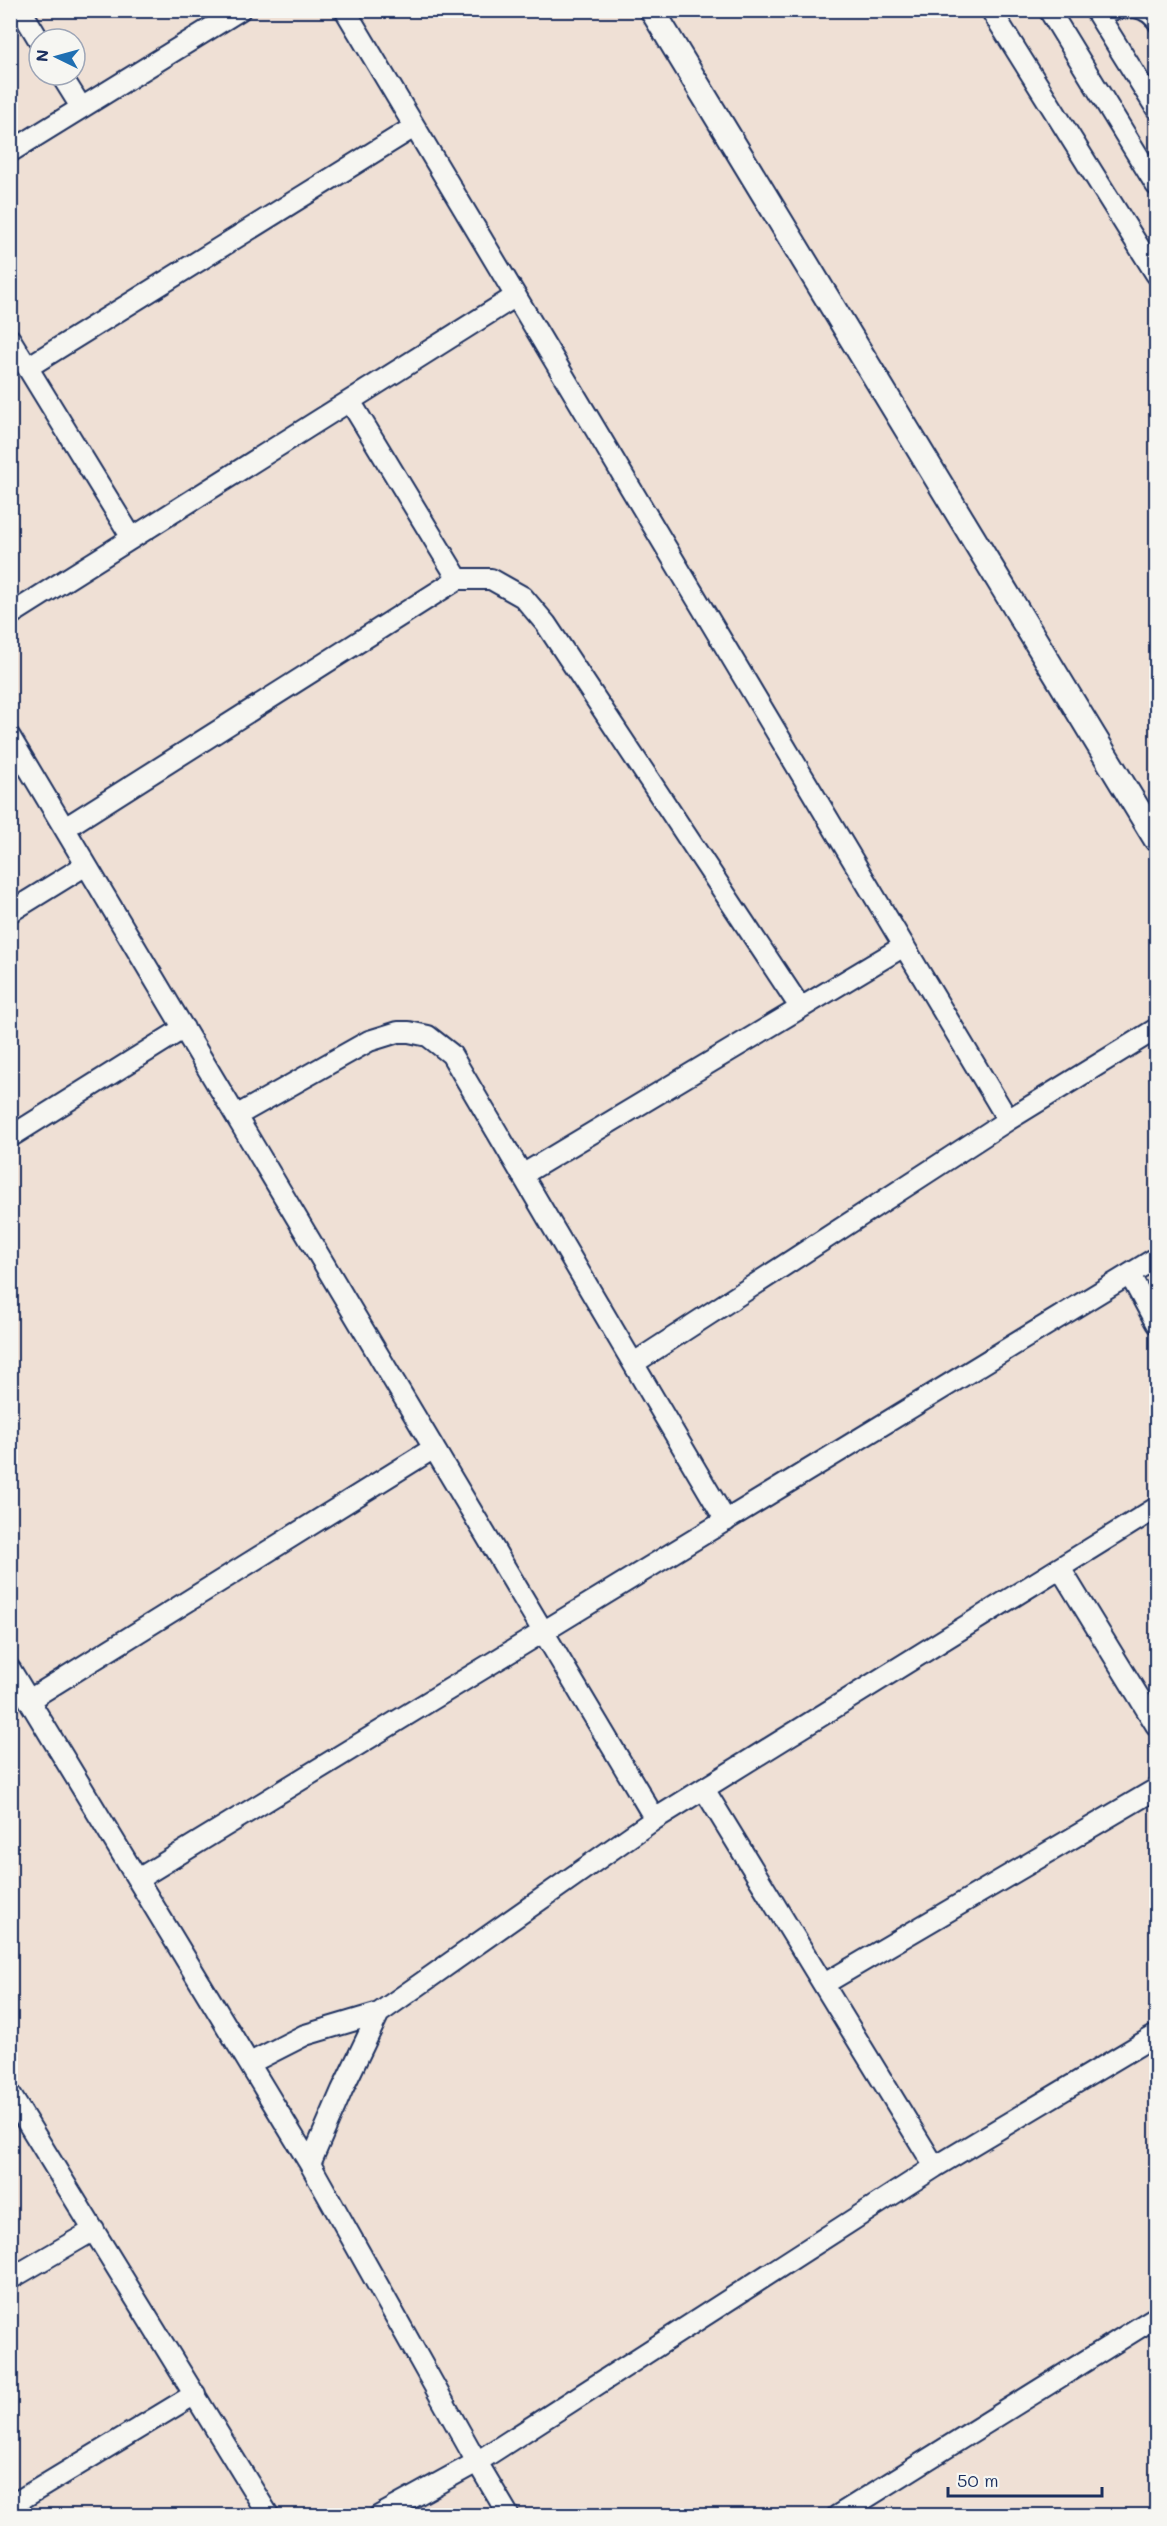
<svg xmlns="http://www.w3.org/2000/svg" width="1167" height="2526" font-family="Mali,sans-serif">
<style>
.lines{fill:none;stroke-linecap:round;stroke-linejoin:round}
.service-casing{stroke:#1b2f5e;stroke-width:14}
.minor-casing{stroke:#1b2f5e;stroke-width:24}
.tertiary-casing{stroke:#1b2f5e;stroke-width:28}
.service{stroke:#f6f6f2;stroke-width:9}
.minor{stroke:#f6f6f2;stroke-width:20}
.tertiary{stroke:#f6f6f2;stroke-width:24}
</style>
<rect width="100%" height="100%" fill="#efe0d5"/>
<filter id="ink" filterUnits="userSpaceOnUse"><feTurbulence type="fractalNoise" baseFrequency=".0167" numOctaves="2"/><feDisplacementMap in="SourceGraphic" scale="12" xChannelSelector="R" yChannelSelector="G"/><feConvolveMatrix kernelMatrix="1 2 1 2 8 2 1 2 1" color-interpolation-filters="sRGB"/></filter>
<g filter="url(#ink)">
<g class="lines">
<g class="service-casing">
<path id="service" d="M1099,18C1123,13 1141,4 1156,28"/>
</g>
<g class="minor-casing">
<path id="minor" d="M21,10L39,40
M345,10L1008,1120
M991,10L1156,274
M1049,10L1156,185
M1095,10L1156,108
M61,75L81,107
M10,152L240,10
M10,339L132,538
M28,367L414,127
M350,401L458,579
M10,615L516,296
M10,737L655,1819
M65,828L458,579H491L523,597L546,624L800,1007
M10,912L86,865
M236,1116L369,1041L398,1032H409L428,1036L451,1054L726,1521
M10,1137L184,1028
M522,1175L904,946
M1130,1275L1156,1323
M634,1363L1008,1120L1156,1029
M1060,1568L1156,1725
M10,1669L310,2164L477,2462L509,2516
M29,1700L434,1448
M704,1789L935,2167
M138,1879L1156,1258
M824,1984L1156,1789
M250,2063L305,2035L379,2013L655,1819L1156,1508
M10,2094L269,2516
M310,2164L342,2090L379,2013
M10,2279L94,2230
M10,2506L195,2394
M379,2516L477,2462L935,2167L1156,2035
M837,2516L1156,2317"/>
</g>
<g class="tertiary-casing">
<path id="tertiary" d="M652,10L1156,839"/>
</g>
<use href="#service" class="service"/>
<use href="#minor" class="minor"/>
<use href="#tertiary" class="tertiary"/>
</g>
</g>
<rect width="1167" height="2526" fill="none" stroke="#f6f6f2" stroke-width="36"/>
<rect x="18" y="18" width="1131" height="2490" fill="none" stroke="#1b2f5e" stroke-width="2" filter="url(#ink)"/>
<g transform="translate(57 57) rotate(275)"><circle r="28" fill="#f6f6f2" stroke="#9ea6b7" stroke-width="1.5"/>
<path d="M0-4.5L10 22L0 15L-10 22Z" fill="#1f6fb2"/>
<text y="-9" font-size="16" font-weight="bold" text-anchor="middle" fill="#1b2f5e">N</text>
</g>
<path d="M948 2487v9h154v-9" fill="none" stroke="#1b2f5e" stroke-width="3"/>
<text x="957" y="2487" font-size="18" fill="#1b2f5e" stroke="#f6f6f2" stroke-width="4.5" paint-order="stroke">50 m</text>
</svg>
